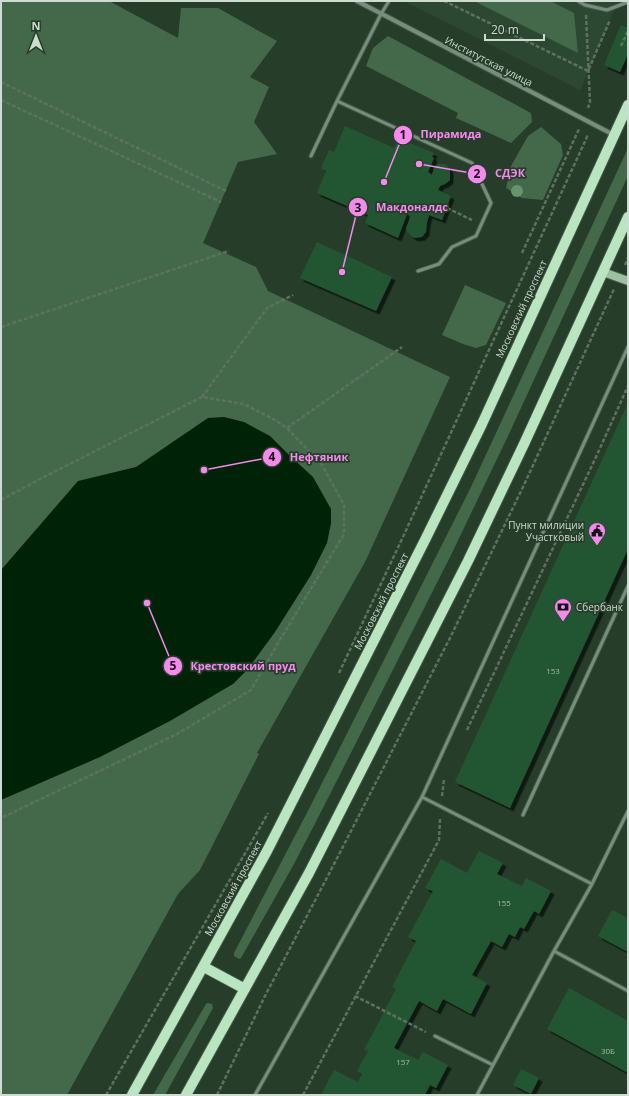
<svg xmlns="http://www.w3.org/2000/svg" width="629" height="1096" font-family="'Open Sans',sans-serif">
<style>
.built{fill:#2c4832}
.green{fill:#43694a}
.water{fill:#002207}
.building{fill:#245631;filter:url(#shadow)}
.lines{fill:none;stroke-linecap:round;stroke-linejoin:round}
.lane-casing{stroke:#445948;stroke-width:5}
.street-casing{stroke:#445948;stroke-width:6}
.secondary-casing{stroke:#445948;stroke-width:10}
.primary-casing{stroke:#445948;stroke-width:12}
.path{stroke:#5d7160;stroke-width:2.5;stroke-dasharray:4 2;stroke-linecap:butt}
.lane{stroke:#788e7c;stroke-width:3}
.street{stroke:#788e7c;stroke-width:4}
.secondary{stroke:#9dc0a3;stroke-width:8}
.primary{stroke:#b9e6c0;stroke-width:10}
.tree{fill:#63966d}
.labels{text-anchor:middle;stroke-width:3.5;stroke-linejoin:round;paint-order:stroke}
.number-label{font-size:8px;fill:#a4baa8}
.street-label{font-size:10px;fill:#cedbd0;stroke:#263d2a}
.poi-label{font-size:10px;fill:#cedbd0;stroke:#263d2a;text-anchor:end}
.leader{fill:none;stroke:#f589ee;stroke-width:1.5}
.callout-dot{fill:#f589ee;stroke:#263d2a;stroke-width:1.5}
.mark-label{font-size:12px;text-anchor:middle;font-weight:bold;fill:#111}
.callout-label{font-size:11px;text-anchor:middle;font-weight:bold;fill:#f589ee;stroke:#263d2a;stroke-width:3.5;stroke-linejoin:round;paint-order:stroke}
</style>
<defs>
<filter id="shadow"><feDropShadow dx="3.5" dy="3.5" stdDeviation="0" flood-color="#0009"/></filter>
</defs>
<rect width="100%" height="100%" fill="#263d2a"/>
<path class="built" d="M404,1H618L580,90Z"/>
<path class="green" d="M1,1H109L178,38L181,8H218L277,41L250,77L269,87L254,122L277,154L238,162L203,243L256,267L268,291L450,377L365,562L257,753L259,754L200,870L178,894L67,1095H1Z
M474,1H550L574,13L578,53Z
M388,36L531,113L532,122L511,143L456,118L458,113L366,66L373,48Z
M541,127L561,144L563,155L543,200L522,198L506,188L511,166L528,136Z
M628,148V176L508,436L452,553L322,810L294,864L241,958L239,959L234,956V953L311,805L471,487Z
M465,285L506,303L486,345L476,348L463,344L442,335Z
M207,1003L212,1004L213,1008L165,1095H153L206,1004Z"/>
<path class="water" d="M224,417L244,422L270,436L289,455L313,477L331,509V523L327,543L311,575L275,632L248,669L233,684L170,721L100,757L1,800V570L78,481L136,467L208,418Z"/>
<path class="building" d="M621,25L628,28V57L627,56L620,72L604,65Z
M345,126L394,148L398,138L434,153L432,157L434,158L428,172L432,175L434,168L438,164H444L448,166L450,170V180L445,184L440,186L438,190L451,196L442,220L429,215L427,222L426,232L422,237L415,238L411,236L407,231L406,228L409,221L410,216L407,214L398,238L365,223L368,215L317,193L326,171L321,168L329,150L334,152Z
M317,242L392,277L376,311L300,278Z
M628,403V549L510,808L455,782Z
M479,851L503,863L497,874L522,886L526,878L551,891L539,914L534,911L524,929L520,927L515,937L509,934L502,947L491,941L472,975L487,983L471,1014L443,999L437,1011L419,1001L394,1048L418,1060L423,1052L448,1065L436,1088L430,1085L425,1095H321L334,1070L358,1082L362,1074L357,1071L368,1051L364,1050L396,989L392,987L416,941L408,937L433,891L425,888L441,859L467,873Z
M612,910L628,918V952L598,936Z
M569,988L628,1021V1073L547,1029Z
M521,1069L539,1078L531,1094L513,1085Z"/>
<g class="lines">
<g class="lane-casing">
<path id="lane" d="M389,1L381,14L337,101L472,163L491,203L476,236L452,247L439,264L418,271
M578,1L585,5L607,10L628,2
M311,156L337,101
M422,797L592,884L554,951L477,1095
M523,815L628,586
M592,884L628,811
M554,951L628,991
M435,1036L493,1065
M255,1095L422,797L628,347"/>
</g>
<g class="street-casing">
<path id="street" d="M357,1L614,135"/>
</g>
<g class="secondary-casing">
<path id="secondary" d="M603,272L628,281"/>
</g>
<g class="primary-casing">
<path id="primary" d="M204,967L245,989
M132,1095L267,851L425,540L482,424L628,105
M186,1095L309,873L468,561L524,444L628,217"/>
</g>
<path class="path" d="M444,1L588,71L610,20
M586,15L590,102L588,108
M621,46L628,31
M1,82L226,191
M1,100L221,202
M447,208L472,220
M522,253L579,129
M625,265L628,258
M1,327L229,251
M202,397L267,308L293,295
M287,428L402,347
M1,500L42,478L202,397L244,404L275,420L287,428L322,465L344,505V534L278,643L251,690L177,734L1,818
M339,673L402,539L587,137V135
M467,730L596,457L628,386
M442,796L444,779
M355,996L426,1032
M106,1095L259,829L268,813
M217,1095L265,996L332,868L451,636L523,487L614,289
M303,1095L439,840L440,819"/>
<use href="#lane" class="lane"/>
<use href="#street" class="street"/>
<use href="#secondary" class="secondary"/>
<use href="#primary" class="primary"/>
</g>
<circle class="tree" cx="517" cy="191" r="6"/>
<defs>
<g id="civic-pin" transform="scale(0.9)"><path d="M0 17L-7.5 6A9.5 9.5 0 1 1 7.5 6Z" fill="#f589ee" stroke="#263d2a"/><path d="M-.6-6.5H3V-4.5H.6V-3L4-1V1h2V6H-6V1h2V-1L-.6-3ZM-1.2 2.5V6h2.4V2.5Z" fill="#111"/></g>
<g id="bank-pin" transform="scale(0.9)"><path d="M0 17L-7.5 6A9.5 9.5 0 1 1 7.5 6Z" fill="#f589ee" stroke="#263d2a"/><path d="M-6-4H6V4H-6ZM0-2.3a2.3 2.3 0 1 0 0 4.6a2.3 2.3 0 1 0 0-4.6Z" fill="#111"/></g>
</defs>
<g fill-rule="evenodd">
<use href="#civic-pin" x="597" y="531"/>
<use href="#bank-pin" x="563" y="607"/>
</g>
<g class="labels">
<g class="number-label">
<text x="553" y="674">153</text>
<text x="504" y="906">155</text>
<text x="608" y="1054">30Б</text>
<text x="403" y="1065">157</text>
</g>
<g class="street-label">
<text transform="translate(489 61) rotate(27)" y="4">Институтская улица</text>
<text transform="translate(521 309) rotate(-65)" y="4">Московский проспект</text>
<text transform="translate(381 601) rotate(-63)" y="4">Московский проспект</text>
<text transform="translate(233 888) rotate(-61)" y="4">Московский проспект</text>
</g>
<g class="poi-label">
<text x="584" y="529">Пункт милиции<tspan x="584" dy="12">Участковый</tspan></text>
<text x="576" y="611" text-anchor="start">Сбербанк</text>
</g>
</g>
<path class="leader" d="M384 182L403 135M419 164L477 174M342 272L358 207M204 470L272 457M147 603L173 666"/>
<g class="callout-dot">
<circle cx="384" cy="182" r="4"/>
<circle cx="419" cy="164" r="4"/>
<circle cx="342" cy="272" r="4"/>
<circle cx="204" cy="470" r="4"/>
<circle cx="147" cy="603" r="4"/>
<circle cx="403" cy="135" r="10"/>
<circle cx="477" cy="174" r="10"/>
<circle cx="358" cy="207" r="10"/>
<circle cx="272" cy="457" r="10"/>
<circle cx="173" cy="666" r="10"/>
</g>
<g class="mark-label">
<text x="403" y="139">1</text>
<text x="477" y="178">2</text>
<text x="358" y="212">3</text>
<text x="272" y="461">4</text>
<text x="173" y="670">5</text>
</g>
<g class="callout-label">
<text x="451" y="138">Пирамида</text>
<text x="510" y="177">СДЭК</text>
<text x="412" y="211">Макдоналдс</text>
<text x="319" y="461">Нефтяник</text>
<text x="243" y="670">Крестовский пруд</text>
</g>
<rect width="629" height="1096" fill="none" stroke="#cedbd0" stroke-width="4"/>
<g transform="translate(36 36)" stroke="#263d2a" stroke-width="3" paint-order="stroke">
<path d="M0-3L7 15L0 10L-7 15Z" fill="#cedbd0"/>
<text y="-6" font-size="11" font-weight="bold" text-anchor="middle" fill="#cedbd0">N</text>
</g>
<path d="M485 34v6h59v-6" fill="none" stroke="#cedbd0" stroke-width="2"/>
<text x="491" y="34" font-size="12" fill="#cedbd0" stroke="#263d2a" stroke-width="3" paint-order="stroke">20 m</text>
</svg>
